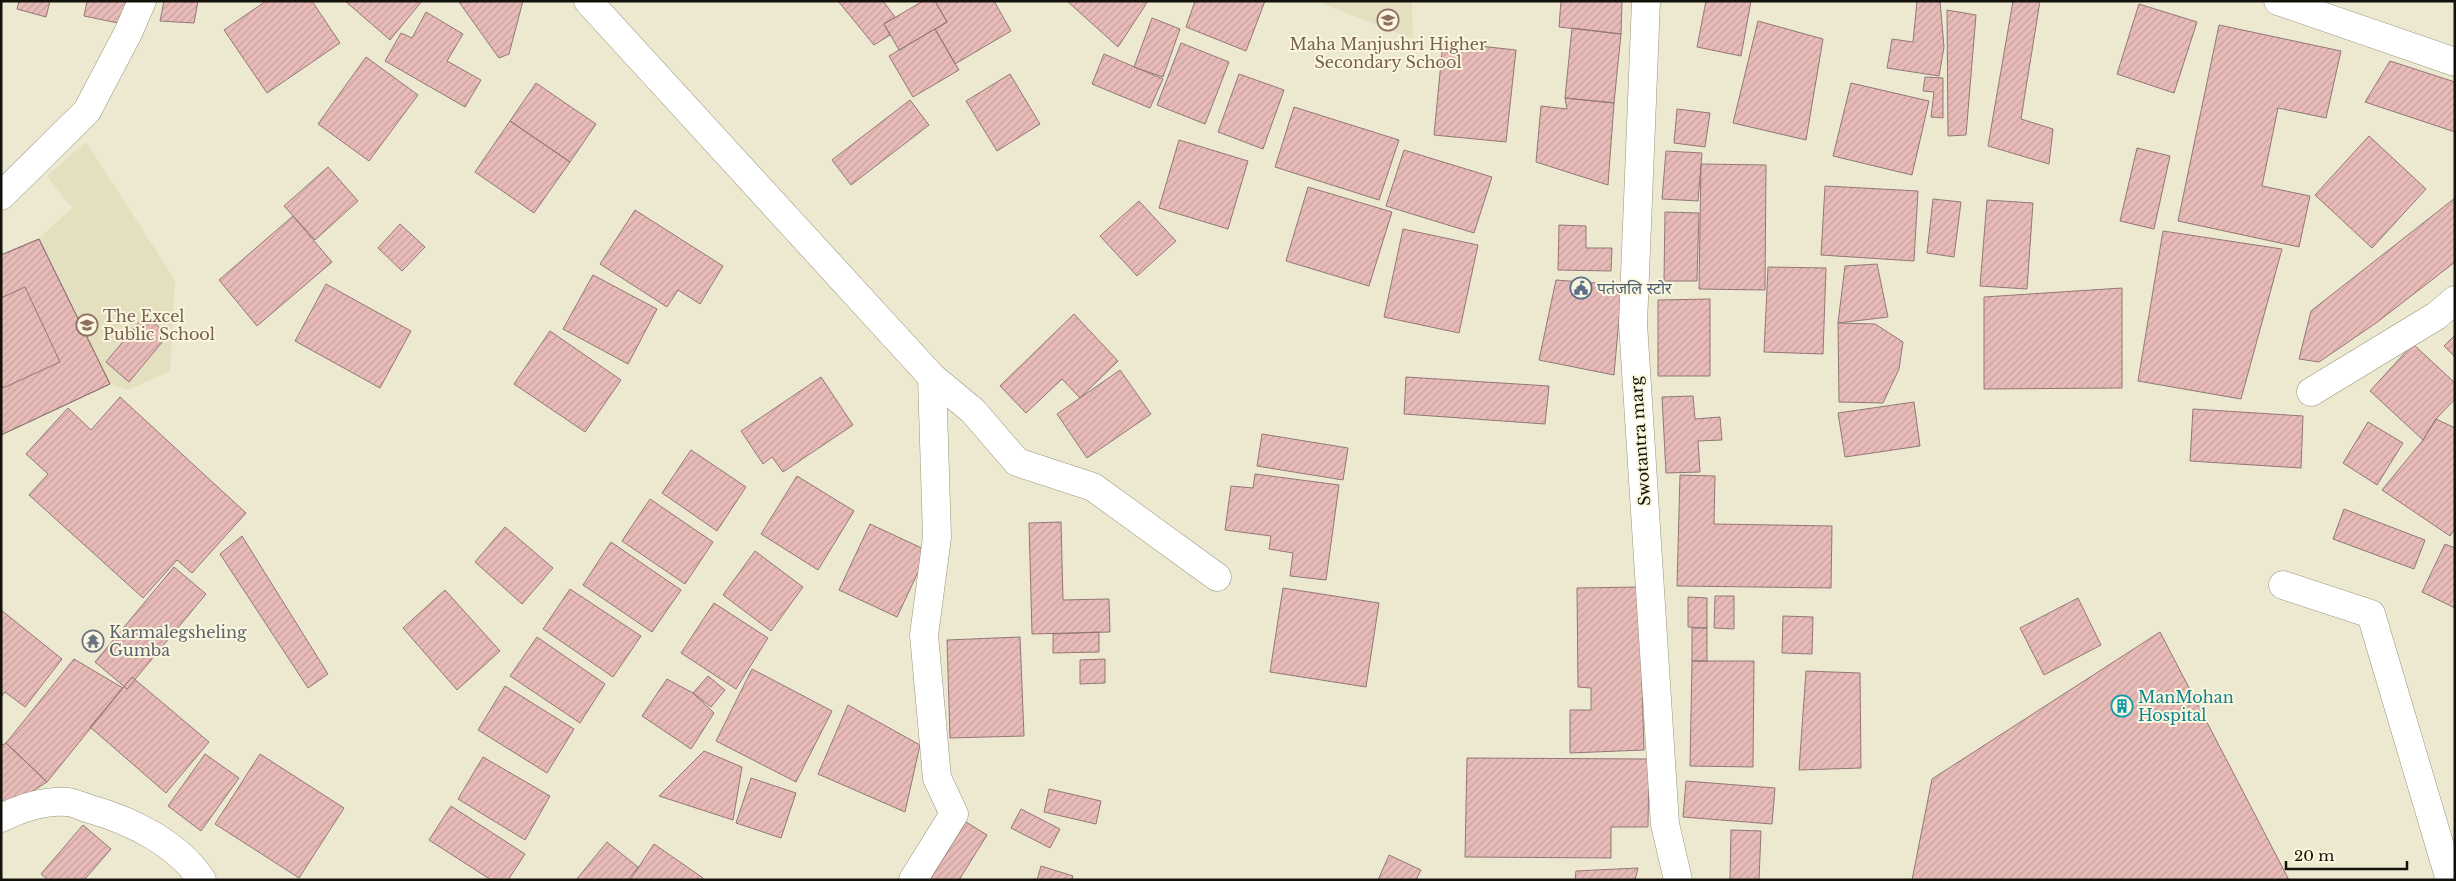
<svg xmlns="http://www.w3.org/2000/svg" width="2456" height="881" font-family="'Libre Baskerville','Noto Sans Devanagari',serif">
<style>
.built{fill:#e4dfbf}
.building{fill:url(#building-hatch);stroke:#927876}
.lines{fill:none;stroke-linecap:round;stroke-linejoin:round}
.minor-casing{stroke:#98947d;stroke-width:29}
.minor{stroke:#fff;stroke-width:28}
.labels{text-anchor:middle;stroke-width:4;stroke-linejoin:round;paint-order:stroke}
.education-label{font-size:16px;fill:#785e54;stroke:#fbf7de}
.service-label{font-size:16px;fill:#4e5e75;stroke:#fbf7de;text-anchor:start}
.street-label{font-size:16px;fill:#13120a;stroke:#fbf7de}
.worship-label{font-size:16px;fill:#5b616d;stroke:#fbf7de;text-anchor:start}
.culture-label{font-size:16px;fill:#0d838f;stroke:#fbf7de;text-anchor:start}
</style>
<defs>
<pattern id="building-hatch" width="6" height="6" patternUnits="userSpaceOnUse" patternTransform="scale(1.25)"><rect width="6" height="6" fill="#e8bbb8"/><path d="M-1 1l2-2M0 6l6-6M5 7l2-2" fill="none" stroke="#c6a09d"/></pattern>
</defs>
<rect width="100%" height="100%" fill="#ede9d1"/>
<path class="built" d="M1316,1H1412L1413,39Z
M86,142L175,280L170,371L128,390L110,384L1,435V255L39,238L72,208L47,176Z"/>
<path class="building" d="M19,1H50L46,17L17,9Z
M87,1H133L128,25L84,16Z
M164,1H198L194,23L160,21Z
M266,1H312L340,43L267,93L224,30Z
M345,1H422L390,40Z
M523,1L509,54L499,58L459,2Z
M838,1H883L895,17L884,24L890,35L874,45Z
M923,1H935L947,22L899,50L884,24Z
M935,1H994L1011,31L955,64L935,29L947,22Z
M1067,1H1148L1118,47Z
M1195,1H1265L1246,51L1186,27Z
M1561,1H1622L1621,34L1559,27Z
M1706,1H1751L1741,56L1697,47Z
M1917,1H1940L1944,47L1939,76L1887,68L1892,39L1913,42Z
M2013,1H2040L2021,119L2053,129L2049,164L1988,146Z
M2139,4L2197,22L2174,93L2117,74Z
M1947,10L1976,15L1966,135L1948,136Z
M426,12L463,34L447,61L481,80L465,107L385,61L401,33L412,38Z
M1152,18L1180,29L1163,77L1134,67Z
M1758,21L1823,39L1806,140L1733,123Z
M2219,25L2341,51L2326,118L2278,108L2262,186L2310,196L2299,247L2178,221Z
M1572,28L1621,34L1614,103L1565,98Z
M935,29L959,70L913,97L889,56Z
M1443,42L1516,50L1506,142L1434,135Z
M1181,43L1229,62L1205,124L1157,105Z
M1104,54L1163,79L1150,108L1092,84Z
M366,57L418,95L369,161L318,124Z
M2390,61L2455,82V132L2365,102Z
M1010,74L1040,124L997,151L966,101Z
M1239,74L1284,90L1263,149L1218,132Z
M1925,77L1943,78V118L1931,117L1934,92L1923,91Z
M536,83L596,124L570,162L510,121Z
M1851,83L1929,101L1912,175L1833,156Z
M1565,98L1614,103L1608,185L1536,162L1541,106L1567,109Z
M910,100L929,125L851,185L832,160Z
M1294,107L1399,140L1379,200L1275,167Z
M1677,109L1710,113L1705,147L1674,143Z
M510,121L570,162L534,213L475,172Z
M2369,136L2426,189L2372,248L2315,195Z
M1179,140L1248,161L1228,229L1159,208Z
M2137,148L2170,156L2154,229L2120,221Z
M1404,150L1492,177L1474,233L1386,206Z
M1666,151L1702,153L1698,201L1662,199Z
M1701,164L1766,165L1765,290L1699,289Z
M328,167L358,201L315,240L284,206Z
M1825,186L1918,191L1914,261L1821,255Z
M1308,187L1392,212L1369,286L1286,261Z
M2455,198V262L2376,323L2319,362L2299,359L2311,311Z
M1933,199L1961,202L1954,257L1927,253Z
M1987,200L2033,203L2027,289L1980,286Z
M1139,201L1176,241L1137,276L1100,236Z
M635,210L723,266L700,304L678,290L667,307L600,264Z
M1665,212L1699,213L1697,281H1664Z
M293,216L332,262L257,326L219,280Z
M400,224L425,247L402,271L378,248Z
M1559,225L1586,226V248H1612L1611,271L1558,270Z
M1403,229L1478,245L1459,333L1384,317Z
M2163,231L2282,249L2241,399L2138,381Z
M39,239L110,384L1,435V384L3,388L60,362L25,287L1,298V255Z
M39,239L110,384L1,435V255Z
M1877,264L1888,317L1838,323L1845,266Z
M1768,267L1826,268L1823,354L1764,352Z
M593,275L657,309L628,364L563,329Z
M1556,280L1622,285L1614,375L1539,360Z
M326,284L411,331L380,388L295,341Z
M2122,288V388L1984,389V297Z
M1710,299V376H1658V300Z
M1074,314L1118,361L1080,398L1062,379L1026,413L1000,386Z
M145,315L168,335L129,382L106,362Z
M1838,323L1875,324L1903,342L1899,369L1883,403L1839,402Z
M550,331L621,380L585,432L514,384Z
M2455,335V357L2444,346Z
M2413,344L2455,383V399L2436,419L2423,440L2370,391Z
M1120,370L1151,414L1087,458L1057,414Z
M821,377L853,425L783,472L772,457L763,464L741,431Z
M1406,377L1549,386L1545,424L1404,414Z
M1693,396L1695,419L1720,417L1722,440L1698,441L1700,472L1666,473L1662,397Z
M120,397L246,513L192,573L177,560L143,598L29,495L48,474L26,454L68,408L91,430Z
M1914,402L1920,446L1845,457L1838,413Z
M2193,409L2303,416L2301,468L2190,461Z
M2436,419L2455,428V528L2450,536L2382,490L2423,440Z
M2368,422L2403,443L2377,485L2343,463Z
M1262,434L1348,448L1343,480L1257,466Z
M691,450L746,487L717,531L662,493Z
M1255,474L1339,485L1326,580L1290,576L1293,553L1269,549L1271,536L1225,530L1231,486L1253,488Z
M1680,475L1715,476L1714,524L1832,526L1831,588L1677,586Z
M797,476L854,511L818,570L761,534Z
M650,499L713,542L685,584L622,541Z
M2344,509L2425,540L2414,569L2333,539Z
M1061,522L1063,600L1109,599L1110,632L1032,634L1029,523Z
M870,524L928,551L897,617L839,590Z
M505,527L553,568L522,604L475,562Z
M242,536L328,674L308,688L220,554Z
M611,542L681,590L652,632L583,585Z
M2445,544L2455,548V608L2422,592Z
M755,551L803,587L771,631L723,595Z
M174,567L206,594L127,689L95,662Z
M1639,587L1644,750L1570,753V710H1591V688L1578,687L1577,588Z
M1283,588L1379,603L1366,687L1270,672Z
M570,589L641,636L613,677L543,629Z
M445,590L500,651L457,690L403,628Z
M1715,596H1734V629L1714,628Z
M1688,597L1707,598V628L1688,627Z
M2078,598L2101,645L2044,675L2020,628Z
M714,603L768,638L736,689L681,653Z
M1,610L62,659L25,707L5,692L1,697Z
M1783,616L1813,617L1812,654L1782,653Z
M1692,628H1707V661H1692Z
M1099,632V652L1053,653V634Z
M2160,632L2289,880H1912L1932,779Z
M537,637L605,684L580,723L510,676Z
M1020,637L1024,736L950,738L947,640Z
M74,659L123,688L47,782L6,743Z
M1105,659V683L1080,684V660Z
M1692,661H1754L1753,767L1690,766Z
M752,669L832,711L796,782L716,741Z
M1806,671L1860,673L1861,768L1799,770Z
M708,676L725,690L711,707L693,693Z
M132,677L209,742L166,793L90,727Z
M667,679L693,693L714,713L691,749L642,716Z
M505,686L574,729L547,773L478,730Z
M848,705L920,745L905,812L818,774Z
M6,743L47,782L1,811V746Z
M704,751L742,767L733,820L659,796Z
M205,754L239,778L201,831L168,806Z
M260,754L344,808L299,878L215,824Z
M483,757L550,796L525,840L458,799Z
M1467,758L1649,759L1648,827H1611V858L1465,857Z
M751,778L796,793L781,838L736,823Z
M1686,781L1775,788L1772,824L1683,817Z
M1049,789L1101,801L1096,824L1044,812Z
M451,806L525,854L508,880H491L429,840Z
M1021,809L1060,829L1050,848L1011,828Z
M966,822L987,835L959,880H930Z
M83,825L111,849L84,880H48L41,874Z
M1731,830L1761,831L1759,880H1730Z
M607,842L638,867L628,880H576Z
M654,844L703,878L702,880H630Z
M1389,855L1421,870L1416,880H1378Z
M1041,866L1073,876L1072,880H1037Z
M1638,868L1635,880H1575L1576,871Z"/>
<g class="lines">
<g class="minor-casing">
<path id="minor" d="M588,1L932,377L973,411L1017,462L1093,487L1217,577
M1646,1L1633,324L1665,824L1678,880
M2278,1L2455,62
M1,196L87,111L128,33L142,1
M2311,392L2436,316L2455,300
M2283,585L2371,614L2450,880
M1,818C21,808 44,800 68,802C75,803 83,807 90,809C132,821 177,843 202,880
M913,880L954,814L937,778L924,635L937,537L932,377"/>
</g>
<use href="#minor" class="minor"/>
</g>
<defs>
<g id="school-ring" transform="scale(1.125)"><circle r="9.5" fill="#fbf7de" stroke="#8d6e63" stroke-width="1.5"/><path d="M0-5L7-2L0 1L-7-2ZM-4 1L0 2.5L4 1V4Q0 6-4 4Z" fill="#8d6e63"/></g>
<g id="civic-ring" transform="scale(1.125)"><circle r="9.5" fill="#fbf7de" stroke="#5c6f8a" stroke-width="1.5"/><path d="M-.6-6.5H3V-4.5H.6V-3L4-1V1h2V6H-6V1h2V-1L-.6-3ZM-1.2 2.5V6h2.4V2.5Z" fill="#5c6f8a"/></g>
<g id="temple-ring" transform="scale(1.125)"><circle r="9.5" fill="#fbf7de" stroke="#6b7280" stroke-width="1.5"/><path d="M0-6L5-2H3V0L6.5 2.5H4V6H1.5V3h-3V6H-4V2.5H-6.5L-3 0V-2H-5Z" fill="#6b7280"/></g>
<g id="building-ring" transform="scale(1.125)"><circle r="9.5" fill="#fbf7de" stroke="#0f9aa8" stroke-width="1.5"/><path d="M-4-6H4V6H1V3H-1V6H-4ZM-2.5-4.3h1.7v1.8h-1.7ZM.8-4.3h1.7v1.8H.8ZM-2.5-1h1.7V.8h-1.7ZM.8-1h1.7V.8H.8Z" fill="#0f9aa8"/></g>
</defs>
<g fill-rule="evenodd">
<use href="#school-ring" x="1388" y="20"/>
<use href="#civic-ring" x="1581" y="288"/>
<use href="#school-ring" x="87" y="325"/>
<use href="#temple-ring" x="93" y="641"/>
<use href="#building-ring" x="2122" y="706"/>
</g>
<g class="labels">
<g class="education-label">
<text x="1388" y="50">Maha Manjushri Higher<tspan x="1388" dy="18">Secondary School</tspan></text>
<text x="103" y="322" text-anchor="start">The Excel<tspan x="103" dy="18">Public School</tspan></text>
</g>
<g class="service-label">
<text x="1597" y="294">पतंजलि स्टोर</text>
</g>
<g class="street-label">
<text transform="translate(1640 441) rotate(-94)" y="6">Swotantra marg</text>
</g>
<g class="worship-label">
<text x="109" y="638">Karmalegsheling<tspan x="109" dy="18">Gumba</tspan></text>
</g>
<g class="culture-label">
<text x="2138" y="703">ManMohan<tspan x="2138" dy="18">Hospital</tspan></text>
</g>
</g>
<rect width="2456" height="881" fill="none" stroke="#13120a" stroke-width="5"/>
<path d="M2286 861v8h121v-8" fill="none" stroke="#13120a" stroke-width="2.5"/>
<text x="2294" y="861" font-size="15" fill="#13120a" stroke="#fbf7de" stroke-width="4" paint-order="stroke">20 m</text>
</svg>
